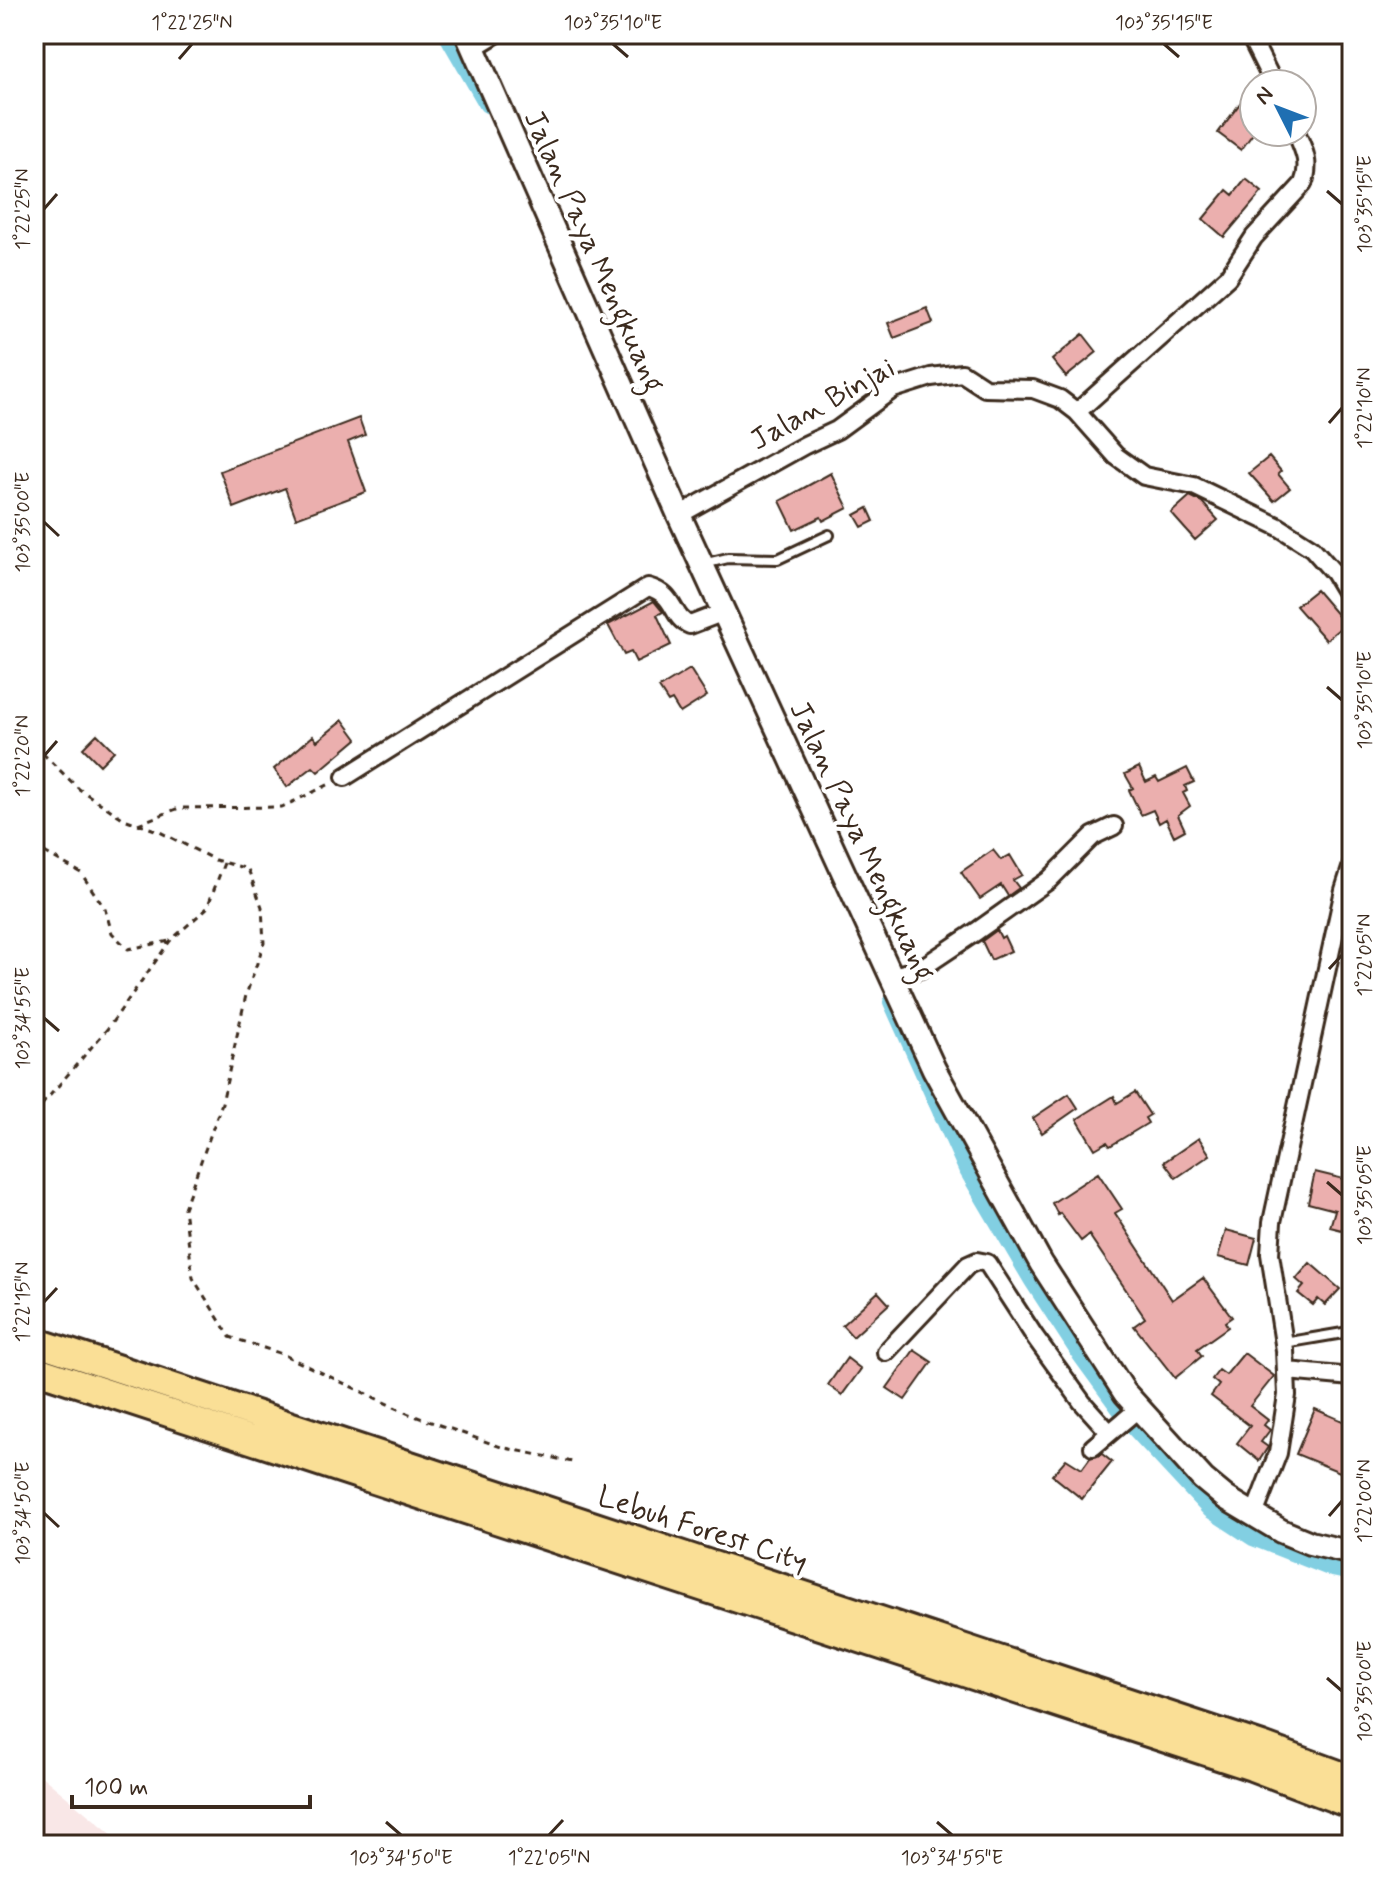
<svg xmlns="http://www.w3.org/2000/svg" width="1386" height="1879" font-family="Mynerve,sans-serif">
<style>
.built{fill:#f9e7e7}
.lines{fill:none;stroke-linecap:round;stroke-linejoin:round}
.canal{stroke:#82cfe2;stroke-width:16}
.building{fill:#ebafae;stroke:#3b2a1e;stroke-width:2}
.lane-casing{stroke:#3b2a1e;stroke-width:14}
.street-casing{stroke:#3b2a1e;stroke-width:22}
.secondary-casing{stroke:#3b2a1e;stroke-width:28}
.primary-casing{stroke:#3b2a1e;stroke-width:32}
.path{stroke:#3b2a1e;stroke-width:3;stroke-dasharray:6 6;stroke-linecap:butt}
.lane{stroke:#fff;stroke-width:8}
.street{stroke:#fff;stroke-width:16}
.secondary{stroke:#fff;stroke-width:22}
.primary{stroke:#fadf96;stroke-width:26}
.ticks{fill:none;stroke:#3b2a1e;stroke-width:3}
.labels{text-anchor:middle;stroke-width:8;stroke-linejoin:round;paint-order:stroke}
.street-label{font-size:30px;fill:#3b2a1e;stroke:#fff}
.neatline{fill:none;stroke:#3b2a1e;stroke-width:3}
.ticks-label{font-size:20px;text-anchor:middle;fill:#3b2a1e}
</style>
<rect width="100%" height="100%" fill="#fff"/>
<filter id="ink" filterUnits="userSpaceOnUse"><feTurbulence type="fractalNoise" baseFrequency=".0125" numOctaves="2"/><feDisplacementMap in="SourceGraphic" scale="16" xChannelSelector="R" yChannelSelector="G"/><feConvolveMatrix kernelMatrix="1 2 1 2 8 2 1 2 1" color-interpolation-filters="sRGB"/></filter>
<g filter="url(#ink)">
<path class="built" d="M34,1770L125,1845H34Z"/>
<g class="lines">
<path class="canal" d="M446,34L487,105
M891,1002L966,1169L1032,1281L1080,1355L1131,1425L1210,1510L1253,1538L1332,1569L1352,1573"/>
</g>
<path class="building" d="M1241,102L1254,112V132L1241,150L1218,133Z
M1246,179L1262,192L1224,237L1203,219L1227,190L1233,195Z
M927,308L933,323L894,338L888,323Z
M1083,334L1097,352L1066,377L1052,360Z
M359,418L365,435L348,442L366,492L296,518L285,488L234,508L220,471Z
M1269,457L1281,471L1278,474L1290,488L1274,501L1249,473Z
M831,473L848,508L823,521L821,517L794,530L780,501Z
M1190,496L1202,502L1218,520L1195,540L1171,513Z
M868,508L874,521L862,527L855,515Z
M1316,590L1345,624L1326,640L1296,606Z
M654,601L663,612L657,615L671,645L636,662L631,652L624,655L608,625Z
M690,669L707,696L680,713L672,700L668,702L659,688Z
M343,720L357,739L318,772L313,767L287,787L274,769L313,736L317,741Z
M97,734L114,751L100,765L83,748Z
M1139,767L1146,782L1156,777L1159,782L1187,768L1194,782L1185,786L1187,791L1183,793L1190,806L1178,815L1185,830L1174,836L1166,819L1159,823L1153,810L1141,815L1129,790L1133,788L1125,774Z
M993,850L1001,860L1010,855L1022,875L1013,880L1019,888L1008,896L1001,885L980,899L961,872Z
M997,930L1001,938L1004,936L1011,951L991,960L982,941Z
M1135,1092L1150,1115L1145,1118L1148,1123L1110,1146L1107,1142L1095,1149L1077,1119L1114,1096L1117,1103Z
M1069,1094L1078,1108L1042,1133L1033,1118Z
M1199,1138L1210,1155L1176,1178L1164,1162Z
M1315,1172L1352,1181V1194L1342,1230L1330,1227L1335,1210L1308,1203Z
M1098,1173L1122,1209L1115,1213L1172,1300L1203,1278L1232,1317L1225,1322L1228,1327L1197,1349L1202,1356L1175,1378L1134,1326L1145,1318L1089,1235L1081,1241L1060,1213L1058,1215L1052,1203Z
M1226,1230L1256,1238L1249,1265L1218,1257Z
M1310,1263L1340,1289L1325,1305L1318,1299L1313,1305L1298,1293L1304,1286L1296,1279Z
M878,1292L889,1304L853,1337L842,1325Z
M914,1350L932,1362L905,1400L887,1388Z
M1244,1353L1274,1376L1250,1406L1268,1420L1264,1425L1270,1430L1261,1442L1268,1447L1259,1461L1237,1443L1250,1426L1211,1396L1219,1385L1212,1379L1219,1370L1226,1375Z
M847,1358L861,1369L842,1395L828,1385Z
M1315,1409L1352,1425V1477L1296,1454Z
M1102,1454L1112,1462L1082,1499L1052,1475L1066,1459L1082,1469L1090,1458Z"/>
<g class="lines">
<g class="lane-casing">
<path id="lane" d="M703,564L728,558L778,559L829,535
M1284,1343L1349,1332"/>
</g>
<g class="street-casing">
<path id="street" d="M1249,34L1274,84
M473,48L496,34
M1077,412L1228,277L1254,237L1303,184C1311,164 1304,150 1296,132
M679,515L805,445L837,430L893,389L931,377L962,373L985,388L1033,389L1060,399L1077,412L1116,456L1144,476L1194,486L1279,527L1312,548L1334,573L1352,603
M345,777L648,587C677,595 670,617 690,625L724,612
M893,976L920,969L977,931L1049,880L1093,836L1114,826
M886,1352L968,1265L977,1261L987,1263L1035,1337L1082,1402L1109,1432
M1287,1371L1352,1377
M1093,1447L1138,1409
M1254,1515L1278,1453L1287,1395L1285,1350L1270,1254L1272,1222L1344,890L1352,865"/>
</g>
<g class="secondary-casing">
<path id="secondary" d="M467,34L679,515L934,1069L1041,1263L1125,1393L1203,1479L1226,1498L1281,1531L1310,1543L1352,1553"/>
</g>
<g class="primary-casing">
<path id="primary" d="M34,1341L1262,1746L1352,1779
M34,1369L1252,1767L1352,1805"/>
</g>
<path class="path" d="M34,745L79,789L124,819L158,831L215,860L248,869L262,907L264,943L246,995L222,1103L184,1208L193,1278L230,1337L282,1354L409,1414L501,1447L577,1463
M138,824L179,808L282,807L330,784
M34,846L81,873L105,909L112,933L128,949L170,941
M34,1114L108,1028L170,941L207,908L224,863"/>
<use href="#lane" class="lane"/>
<use href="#street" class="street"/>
<use href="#secondary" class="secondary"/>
<use href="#primary" class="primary"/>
</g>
</g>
<path class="ticks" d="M613,44L628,57M1164,44L1179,57M179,59L192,44M1327,191L1342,204M44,209L57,194M1329,423L1342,408M44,522L59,536M1327,687L1342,700M44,756L57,741M1329,969L1342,955M44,1018L59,1031M1327,1182L1342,1195M44,1302L57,1288M44,1513L59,1527M1329,1516L1342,1501M1327,1678L1342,1691M386,1822L401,1835M937,1822L952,1835M549,1835L563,1820"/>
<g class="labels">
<g class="street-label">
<text transform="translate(595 251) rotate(66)" y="10">Jalan Paya Mengkuang</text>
<text transform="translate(822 403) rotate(-29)" y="10">Jalan Binjai</text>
<text transform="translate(863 841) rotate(65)" y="10">Jalan Paya Mengkuang</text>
<text transform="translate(703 1528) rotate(18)" y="10">Lebuh Forest City</text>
</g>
</g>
<rect width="1386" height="1879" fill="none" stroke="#fff" stroke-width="88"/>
<g transform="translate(1278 108) rotate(312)"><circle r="38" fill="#ffffff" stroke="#b1aaa5" stroke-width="2"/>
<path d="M0-6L14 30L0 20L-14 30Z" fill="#1f6fb2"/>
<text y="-12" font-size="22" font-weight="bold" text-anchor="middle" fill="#3b2a1e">N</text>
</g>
<path d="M72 1795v12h238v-12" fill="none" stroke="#3b2a1e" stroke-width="4"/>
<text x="84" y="1795" font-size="24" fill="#3b2a1e" stroke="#ffffff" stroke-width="6" paint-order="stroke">100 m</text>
<rect x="44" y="44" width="1298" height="1791" class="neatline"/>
<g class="ticks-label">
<text x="192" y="29">1°22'25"N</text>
<text x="613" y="29">103°35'10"E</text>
<text x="1164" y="29">103°35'15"E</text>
<text transform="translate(1364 204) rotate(-90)" y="7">103°35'15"E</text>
<text transform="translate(22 209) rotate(-90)" y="7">1°22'25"N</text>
<text transform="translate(1364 408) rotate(-90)" y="7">1°22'10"N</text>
<text transform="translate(22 522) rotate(-90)" y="7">103°35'00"E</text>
<text transform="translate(1364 700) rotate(-90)" y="7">103°35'10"E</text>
<text transform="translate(22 756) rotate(-90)" y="7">1°22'20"N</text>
<text transform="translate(1364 955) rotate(-90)" y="7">1°22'05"N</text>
<text transform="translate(22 1018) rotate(-90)" y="7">103°34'55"E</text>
<text transform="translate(1364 1195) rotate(-90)" y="7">103°35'05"E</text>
<text transform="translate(22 1302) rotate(-90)" y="7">1°22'15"N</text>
<text transform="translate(1364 1501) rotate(-90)" y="7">1°22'00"N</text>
<text transform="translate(22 1513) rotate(-90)" y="7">103°34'50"E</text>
<text transform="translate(1364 1691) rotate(-90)" y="7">103°35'00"E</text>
<text x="401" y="1864">103°34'50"E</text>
<text x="549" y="1864">1°22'05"N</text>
<text x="952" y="1864">103°34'55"E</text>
</g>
</svg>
